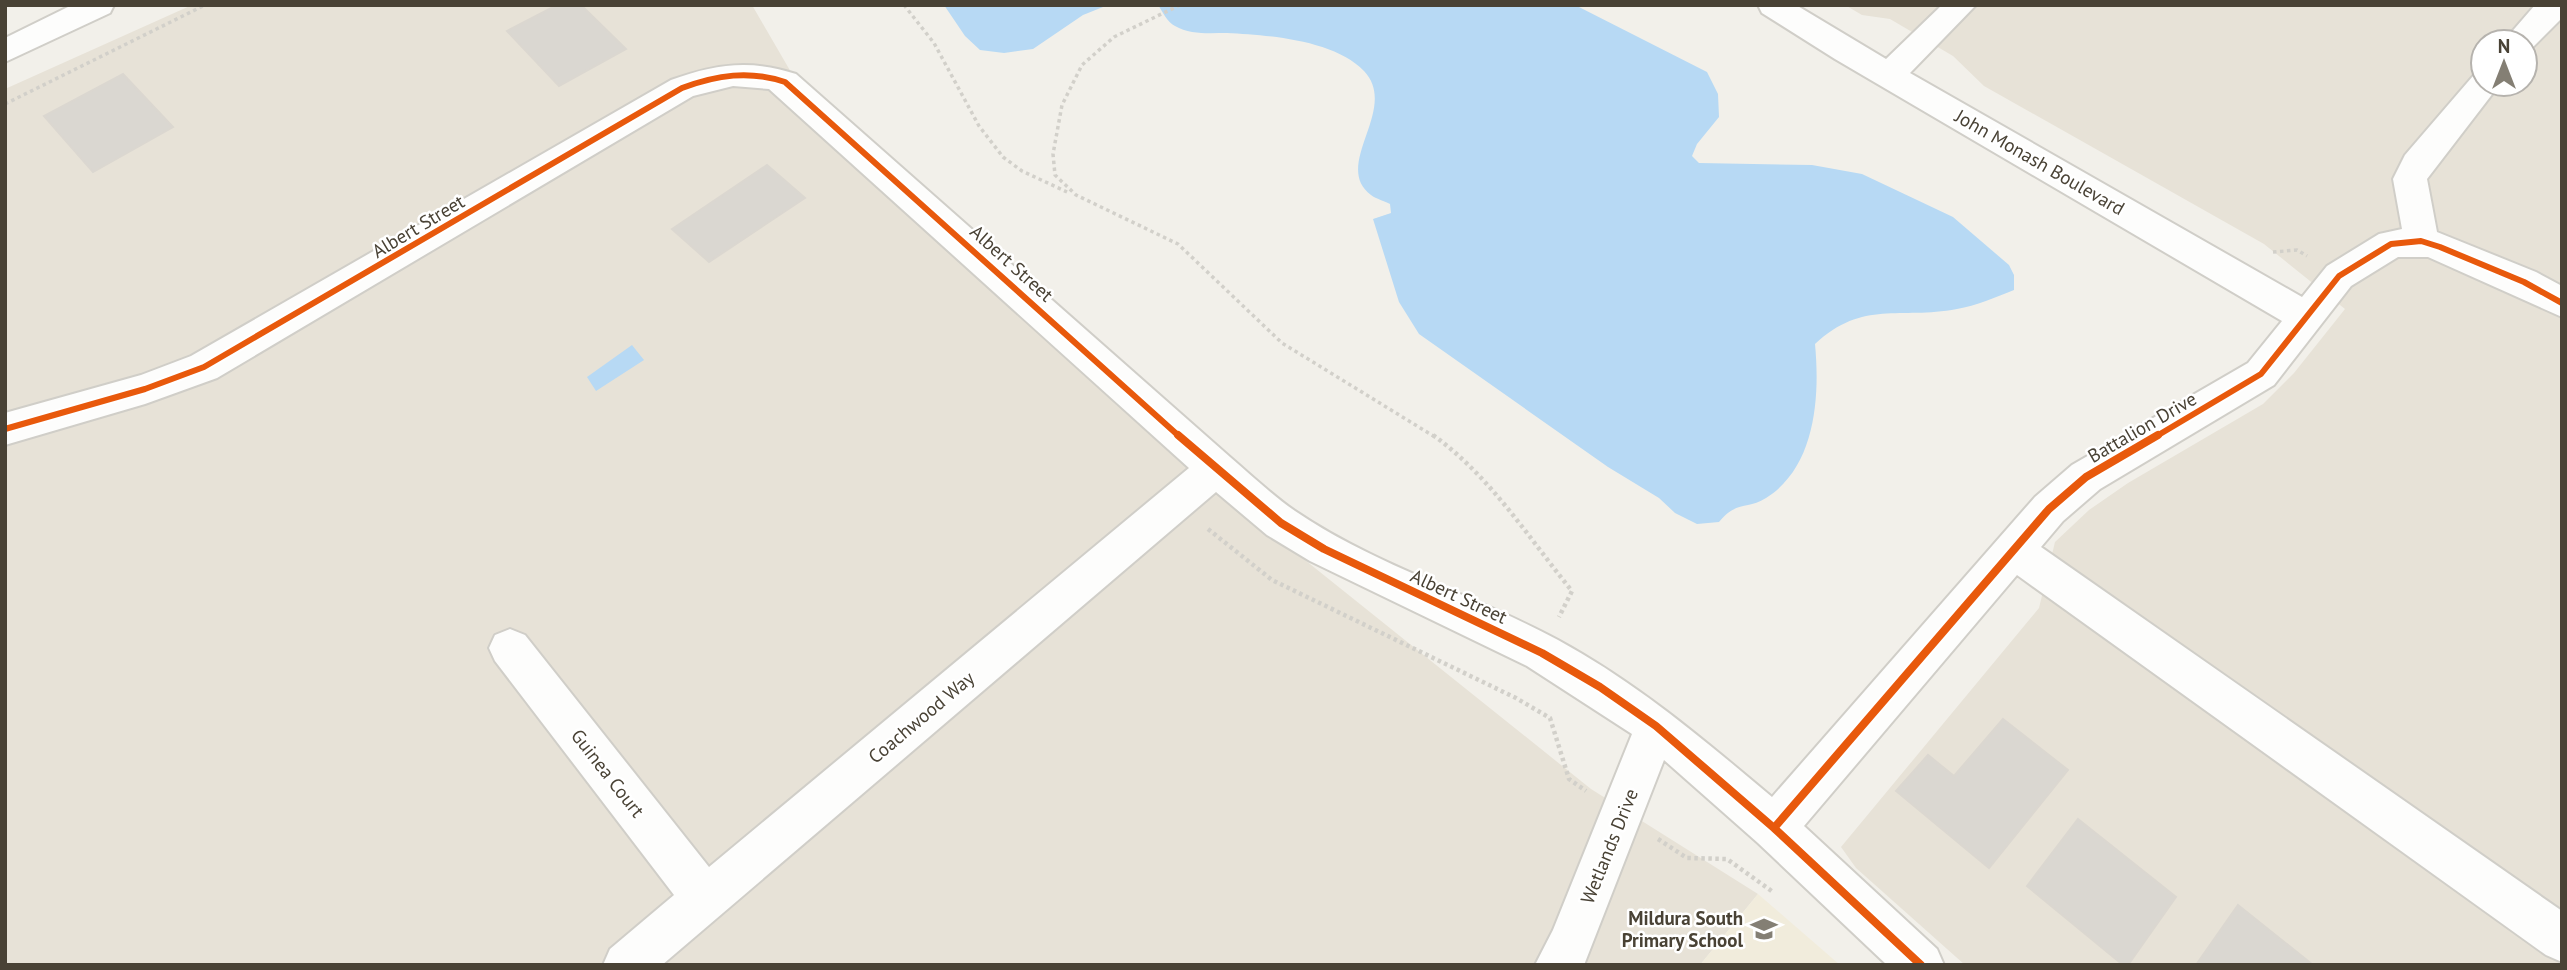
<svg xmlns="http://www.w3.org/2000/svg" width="2567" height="970" font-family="'PT Sans',sans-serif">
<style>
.residential{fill:#e7e2d7;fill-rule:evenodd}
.education{fill:#f1ecdc}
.water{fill:#b7d9f4}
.building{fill:#dad7d1;stroke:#dbd7d0;stroke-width:2}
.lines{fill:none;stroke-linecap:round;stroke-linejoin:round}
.minor-casing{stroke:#d0cec8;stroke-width:4}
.path-far1{stroke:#d2d0ca;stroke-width:3.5;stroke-dasharray:3.5 3.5;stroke-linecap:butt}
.path{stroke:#d2d0ca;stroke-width:4.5;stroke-dasharray:3.5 3.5;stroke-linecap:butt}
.minor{fill:#fdfdfc;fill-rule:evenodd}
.cycleway-far1-casing{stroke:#fff;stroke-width:10}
.cycleway-casing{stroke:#fff;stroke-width:12}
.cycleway-far1{stroke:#e8590c;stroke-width:6}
.cycleway{stroke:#e8590c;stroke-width:8}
.labels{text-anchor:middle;stroke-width:5;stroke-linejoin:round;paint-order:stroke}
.street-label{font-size:19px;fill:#494235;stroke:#fff}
.poi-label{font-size:19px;font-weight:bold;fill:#494235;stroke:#fff;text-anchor:end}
</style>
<rect width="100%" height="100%" fill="#f2f0ea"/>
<path class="residential" d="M192,5H752L824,129L1185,464L1591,789L1758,894L1700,965H5V89Z
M1845,5H2562V965H1965L1856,868L1841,847L2039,608L2055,542L2089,510L2128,483L2263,404L2294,373L2345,309L2264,244L1984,86L1953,56L1890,19L1862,15ZM2483,42H2525V84H2483Z"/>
<path class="education" d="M1758,894L1840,965H1700Z"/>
<path class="water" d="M944,5H1108L1083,15L1033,49L1004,53L980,50L965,36Z
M1158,5H1575L1707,72L1718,94L1719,117L1697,144L1692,156L1699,163L1812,165L1862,174L1953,217L2009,265L2014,275V290C1996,297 1976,306 1957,309C1899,320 1864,299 1815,344C1820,396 1816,467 1766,498C1747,510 1737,500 1719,522L1697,524L1675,513L1659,498L1608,467L1419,334L1399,302L1373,219L1391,213L1390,204C1385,201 1376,199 1371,195C1331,165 1400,109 1364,71C1334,40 1268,35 1227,33C1210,33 1190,35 1175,26C1167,22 1163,12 1158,5Z
M632,345L644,360L596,391L587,377Z"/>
<path class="building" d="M557,5H581L626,49L559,86L507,31Z
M123,74L173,127L93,172L44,116Z
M767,165L805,198L709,262L672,229Z
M2003,719L2068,770L1989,868L1896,791L1928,755L1954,776Z
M2078,819L2176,897L2128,965H2123L2027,886Z
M2238,905L2313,965H2196Z"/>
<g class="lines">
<g class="minor-casing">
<path id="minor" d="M72,5H114L110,13L5,62V38Z
M1758,5H1796L1886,59L1942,5H1976L1910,73L2302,297L2327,266L2379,234L2402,229L2393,179L2405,155L2473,76L2483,73V84H2500L2427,179L2437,232L2536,272L2562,286V317L2428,257H2398L2351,286L2274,385L2100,489L2063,521L2041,547L2562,911V962L2546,955L2017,575L1804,826L1937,949L1944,965H1887L1758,843L1664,760L1584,965H1535L1553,930L1632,734L1527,666L1310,561L1267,535L1216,492L662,965H603L610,949L674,895L495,661L489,648L495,635L510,629L525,635L709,867L1189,468L769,89L733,86L693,96L217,378L145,404L5,445V413L141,375L191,356L671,80C715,64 751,59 796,74L1230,457C1251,475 1272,495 1295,511C1376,566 1473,594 1558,640C1637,683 1703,739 1772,797L2035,497L2072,465L2248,363L2282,321L1835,59L1762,13Z
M2535,5H2562V18L2530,50L2525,51V42H2503Z"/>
</g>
<path class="path-far1" d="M904,5L934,43L979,126L1003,157L1022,171L1067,192
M1180,5L1114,37L1082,65L1062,105L1053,154L1055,175L1076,195L1178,244L1282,343L1435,437
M5,104L205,5
M2273,252L2297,250L2307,256"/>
<path class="path" d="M1433,435C1490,476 1528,537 1572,591L1559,617
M1208,529L1272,580L1516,698L1550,718L1569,779L1586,791
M1658,839L1687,858L1727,859L1773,892"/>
<use href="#minor" class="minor"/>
<g class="cycleway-far1-casing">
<path id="cycleway-far1" d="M5,429L145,389L204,367L682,88C717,75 749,70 785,82L1180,437
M2155,437L2261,374L2339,276L2391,244L2421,241L2440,247L2524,282L2562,303"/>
</g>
<g class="cycleway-casing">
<path id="cycleway" d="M1178,435L1281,523L1324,549L1542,653L1600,687L1656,726L1774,828L1921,965
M1774,828L2049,509L2086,477L2158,435"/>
</g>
<use href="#cycleway-far1" class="cycleway-far1"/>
<use href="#cycleway" class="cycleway"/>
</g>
<defs>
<g id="school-bare" transform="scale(2.1)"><path d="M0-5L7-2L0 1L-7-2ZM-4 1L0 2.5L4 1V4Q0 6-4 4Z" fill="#847f74" stroke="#fff" stroke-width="2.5" paint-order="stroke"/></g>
</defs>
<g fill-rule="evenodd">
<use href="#school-bare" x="1764" y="929"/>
</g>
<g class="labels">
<g class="street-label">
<text transform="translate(2040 162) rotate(30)" y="7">John Monash Boulevard</text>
<text transform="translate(418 226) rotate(-31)" y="7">Albert Street</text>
<text transform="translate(1012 263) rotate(42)" y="7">Albert Street</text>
<text transform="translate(2142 427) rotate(-30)" y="7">Battalion Drive</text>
<text transform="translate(1459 596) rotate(25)" y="7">Albert Street</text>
<text transform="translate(921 717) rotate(-40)" y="7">Coachwood Way</text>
<text transform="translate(608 773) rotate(52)" y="7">Guinea Court</text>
<text transform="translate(1609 846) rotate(-68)" y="7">Wetlands Drive</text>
</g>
<g class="poi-label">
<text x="1743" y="925">Mildura South<tspan x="1743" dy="22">Primary School</tspan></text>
</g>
</g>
<rect width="2567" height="970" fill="none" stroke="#494235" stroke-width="14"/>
<g transform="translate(2504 63)"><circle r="33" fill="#ffffff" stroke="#b6b3ae" stroke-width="2"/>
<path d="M0-5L12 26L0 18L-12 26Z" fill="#847f74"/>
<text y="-10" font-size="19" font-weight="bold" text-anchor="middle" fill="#494235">N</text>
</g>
</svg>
